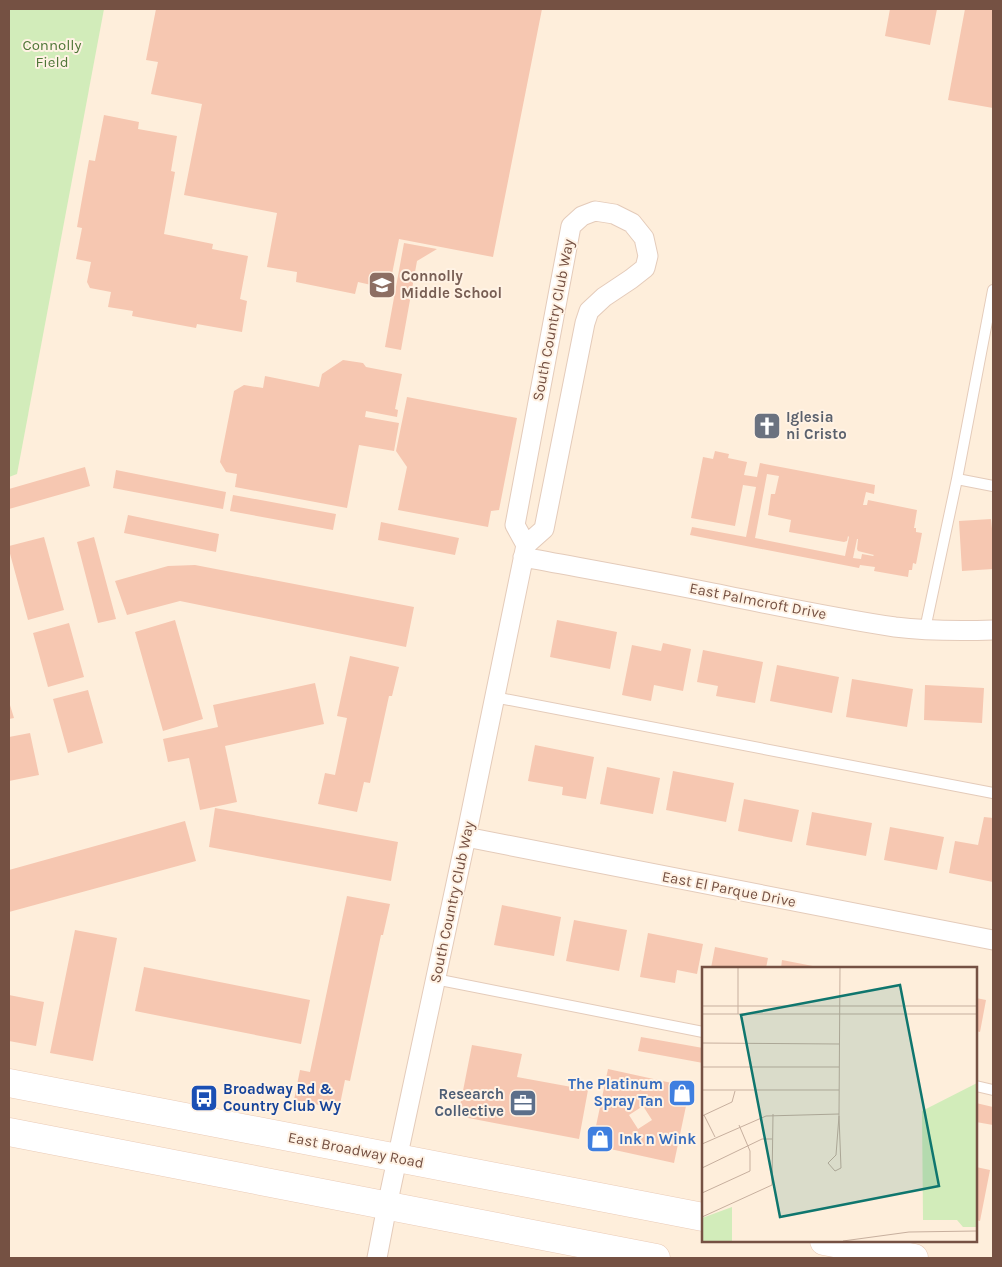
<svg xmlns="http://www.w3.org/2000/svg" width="1002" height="1267" font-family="Karla,sans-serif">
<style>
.green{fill:#d2ecba}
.building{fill:#f6c7b1;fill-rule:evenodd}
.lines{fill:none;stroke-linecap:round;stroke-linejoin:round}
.service-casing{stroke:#e4cbba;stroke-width:12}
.minor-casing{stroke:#e4cbba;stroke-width:21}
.secondary-casing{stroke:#eacbb7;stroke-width:29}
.service{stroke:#fff;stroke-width:10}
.minor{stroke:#fff;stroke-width:19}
.secondary{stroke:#fff;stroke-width:28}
.labels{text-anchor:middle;stroke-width:4;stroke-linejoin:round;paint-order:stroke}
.park-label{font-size:15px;fill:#4f7638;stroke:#fff2e4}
.education-label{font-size:15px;font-weight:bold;fill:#785e54;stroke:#fff2e4;text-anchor:start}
.street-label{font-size:15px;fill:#755143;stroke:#fff2e4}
.worship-label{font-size:15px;font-weight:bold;fill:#5b616d;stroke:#fff2e4;text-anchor:start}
.shop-label{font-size:15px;font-weight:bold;fill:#366cbe;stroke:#fff2e4;text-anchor:end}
.transit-label{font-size:15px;font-weight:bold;fill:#164399;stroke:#fff2e4;text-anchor:start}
.service-label{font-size:15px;font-weight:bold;fill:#4e5e75;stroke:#fff2e4;text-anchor:end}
.inset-road{fill:none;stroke:#c7af9e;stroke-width:1}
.view{fill:#0f766e;fill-opacity:0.15;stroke:#0f766e;stroke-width:2.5}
.inset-edge{fill:none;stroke:#755143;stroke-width:2.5}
</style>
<rect width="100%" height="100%" fill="#feeedb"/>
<path class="green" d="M9,9H104L17,474L9,477Z"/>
<path class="building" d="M156,9H542L493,257L399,239L389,289L358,282L355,294L296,282L297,272L267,267L277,213L184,195L202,104L151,94L158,62L146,60Z
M890,9H937L930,45L885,36Z
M965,9H993V108L948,100Z
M104,115L139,122L138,129L177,136L171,171L175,172L164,234L213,244L212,249L248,256L240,299L247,301L242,332L197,324L196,328L132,316L133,311L108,307L111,292L90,288L87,282L91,262L76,259L82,228L77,227L89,160L95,161Z
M404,243L437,249L417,261L401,350L385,347Z
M343,360L363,363L366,367L402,374L395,409L398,410L397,417L366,411L365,417L399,423L394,451L359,445L347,508L235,487L237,474L226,472L220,462L234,391L244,385L263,388L265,376L319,387L322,374Z
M407,397L517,418L499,510L491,511L488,527L398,510L407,467L396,451Z
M715,451L729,454L728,458L747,462L744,475L757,477L760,463L875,485L874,494L866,492L863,505H867L868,500L917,510L914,528H916V532L922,533L916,564L913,563L912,570H909L908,577L874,571L875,567L860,565L859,568L690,535L692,527L746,537L756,487L743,485L735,526L691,518L703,457L713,459ZM767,474L779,476L775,494H771L768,515L791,520L789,532L844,542L847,541L848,536L849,537L845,556L755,538ZM857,539H858L857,549L858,551L874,555L873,556L862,554L861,559L853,558Z
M85,467L90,486L9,509V489Z
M116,470L226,492L223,509L113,488Z
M233,495L336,514L333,530L230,511Z
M128,515L219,534L216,552L124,533Z
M991,519L993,538V569L962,571L959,521Z
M381,522L459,538L455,555L378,540Z
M44,537L64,610L28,620L9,550V546Z
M94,537L116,619L98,623L77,542Z
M195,565L414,607L406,647L180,601L127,615L115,581L168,566Z
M175,620L203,719L163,731L135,632Z
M557,620L617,632L610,669L550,657Z
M69,623L84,677L48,687L33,633Z
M663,643L691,649L683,691L654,685L651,701L622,695L632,645L661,651Z
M703,650L763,662L755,703L716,696L718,686L697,682Z
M350,656L399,667L392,696H389L370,783L364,782L357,812L318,804L325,773L335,775L347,718L337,716Z
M777,665L839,677L832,713L770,701Z
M852,679L913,689L907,727L846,717Z
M315,683L324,724L225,746L237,802L200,810L189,758L168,762L163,739L218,727L213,705Z
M925,685L984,688L982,723L924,720Z
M88,690L103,743L68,753L53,699Z
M9,702L14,718L9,719Z
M30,733L39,775L9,781V737Z
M535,745L594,757L586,799L562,795L563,787L528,781Z
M607,767L660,778L653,814L600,804Z
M673,771L734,783L726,822L666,810Z
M744,799L799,810L792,842L738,831Z
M215,808L398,842L391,881L209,847Z
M812,812L872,823L866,856L806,845Z
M984,817L993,818V882L949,873L955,841L978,845Z
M185,821L196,861L9,912V870Z
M890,827L944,837L937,870L884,860Z
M347,896L390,904L383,935H381L350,1081L345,1080L339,1109L294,1100L300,1070L310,1072Z
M502,905L561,917L554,956L494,945Z
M574,920L627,930L619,971L566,961Z
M75,930L117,938L93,1061L50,1053Z
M648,933L703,944L697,974L677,970L675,983L640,977Z
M715,947L768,958L766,968H711Z
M782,960L818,967L817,968H781Z
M144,967L310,1000L301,1044L135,1011Z
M9,995L44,1002L36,1046L9,1041Z
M976,998L986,1000L980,1032L976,1031Z
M641,1037L703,1048V1063L638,1051Z
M472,1045L522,1054L517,1077L588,1090L579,1139L458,1116Z
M608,1069L690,1087L674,1163L592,1145ZM643,1106L652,1120L638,1129L629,1115Z
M976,1103L993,1107V1125L976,1122Z
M976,1167L990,1170L980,1221L976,1220Z"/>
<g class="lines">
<g class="service-casing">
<path id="service" d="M957,479L993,486
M925,629L957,479L993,290
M494,697L993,793
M435,979L703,1032
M976,1086L993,1090"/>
</g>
<g class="minor-casing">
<path id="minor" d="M523,557C587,569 650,580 713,593C773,605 834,618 895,627C927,631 961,631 993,630
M466,837L993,940
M377,1258L387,1206L466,837L526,545L544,529L585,323L589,311L604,297L631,279L645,268L648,256L644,238L632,223L614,214L595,211L582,216L571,226L515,525L526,545"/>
</g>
<g class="secondary-casing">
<path id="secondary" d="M9,1083L703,1217
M9,1132L656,1258
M824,1241L914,1258"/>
</g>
<use href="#service" class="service"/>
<use href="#minor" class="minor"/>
<use href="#secondary" class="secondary"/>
</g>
<defs>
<g id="school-square" transform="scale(1.4375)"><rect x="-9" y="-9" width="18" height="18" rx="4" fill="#8d6e63" stroke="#fff2e4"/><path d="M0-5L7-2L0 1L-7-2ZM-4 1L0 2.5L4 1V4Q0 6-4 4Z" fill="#fff"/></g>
<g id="church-square" transform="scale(1.4375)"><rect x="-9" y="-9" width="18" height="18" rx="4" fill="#6b7280" stroke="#fff2e4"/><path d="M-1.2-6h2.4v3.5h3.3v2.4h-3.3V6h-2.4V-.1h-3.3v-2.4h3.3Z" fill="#fff"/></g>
<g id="shop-square" transform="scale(1.4375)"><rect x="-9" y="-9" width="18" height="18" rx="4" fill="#3f7fe0" stroke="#fff2e4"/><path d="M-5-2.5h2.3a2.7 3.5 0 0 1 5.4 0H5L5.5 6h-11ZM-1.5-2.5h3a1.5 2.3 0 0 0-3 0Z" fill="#fff"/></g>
<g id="bus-square" transform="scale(1.4375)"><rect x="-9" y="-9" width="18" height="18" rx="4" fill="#1a4fb4" stroke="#fff2e4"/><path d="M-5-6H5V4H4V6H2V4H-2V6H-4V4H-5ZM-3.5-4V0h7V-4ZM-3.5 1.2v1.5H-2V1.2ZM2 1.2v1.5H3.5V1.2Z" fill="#fff"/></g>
<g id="office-square" transform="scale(1.4375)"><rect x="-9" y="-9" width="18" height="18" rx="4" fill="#5c6f8a" stroke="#fff2e4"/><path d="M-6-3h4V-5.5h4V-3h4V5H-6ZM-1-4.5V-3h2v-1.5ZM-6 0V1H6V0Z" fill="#fff"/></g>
</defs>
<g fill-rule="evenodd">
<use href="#school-square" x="382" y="285"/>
<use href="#church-square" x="767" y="426"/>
<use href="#shop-square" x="682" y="1093"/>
<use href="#bus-square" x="204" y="1098"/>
<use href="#office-square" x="523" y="1103"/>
<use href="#shop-square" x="600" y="1139"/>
</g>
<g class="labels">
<g class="park-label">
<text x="52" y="50">Connolly<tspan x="52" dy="17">Field</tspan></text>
</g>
<g class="education-label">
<text x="401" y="281">Connolly<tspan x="401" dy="17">Middle School</tspan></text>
</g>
<g class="street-label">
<text transform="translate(553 320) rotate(-79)" y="5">South Country Club Way</text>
<text transform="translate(758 601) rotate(11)" y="5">East Palmcroft Drive</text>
<text transform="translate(729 889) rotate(11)" y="5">East El Parque Drive</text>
<text transform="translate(452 902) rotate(-78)" y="5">South Country Club Way</text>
<text transform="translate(356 1150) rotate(11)" y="5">East Broadway Road</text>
</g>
<g class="worship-label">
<text x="786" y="422">Iglesia<tspan x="786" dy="17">ni Cristo</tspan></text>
</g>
<g class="shop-label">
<text x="663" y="1089">The Platinum<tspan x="663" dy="17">Spray Tan</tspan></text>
<text x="619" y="1144" text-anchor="start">Ink n Wink</text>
</g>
<g class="transit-label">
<text x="223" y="1094">Broadway Rd &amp;<tspan x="223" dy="17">Country Club Wy</tspan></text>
</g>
<g class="service-label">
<text x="504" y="1099">Research<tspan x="504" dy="17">Collective</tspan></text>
</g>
</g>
<g transform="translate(702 967)">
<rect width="275" height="275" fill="#feeedb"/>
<path d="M275,116V260H261L255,253H221L220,144ZM30,240V274H0V251Z" fill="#d2ecba"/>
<path class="inset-road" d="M0,39H275M0,47H275M36,47V1M0,76L138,77M0,100H137M0,123H137M2,148L13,170M0,149L30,135L33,124M137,149L139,201L133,204L126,196L134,188L137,149L138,1M0,177L64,149L137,147M0,201L60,172H70M0,226L48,204V184L37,158M0,250L70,218L71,147M141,274L207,265L275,264"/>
<path class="view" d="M198,18L237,219L78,250L39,48Z"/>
<rect width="275" height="275" class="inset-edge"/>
</g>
<rect width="1002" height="1267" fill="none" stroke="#755143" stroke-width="20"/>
</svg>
